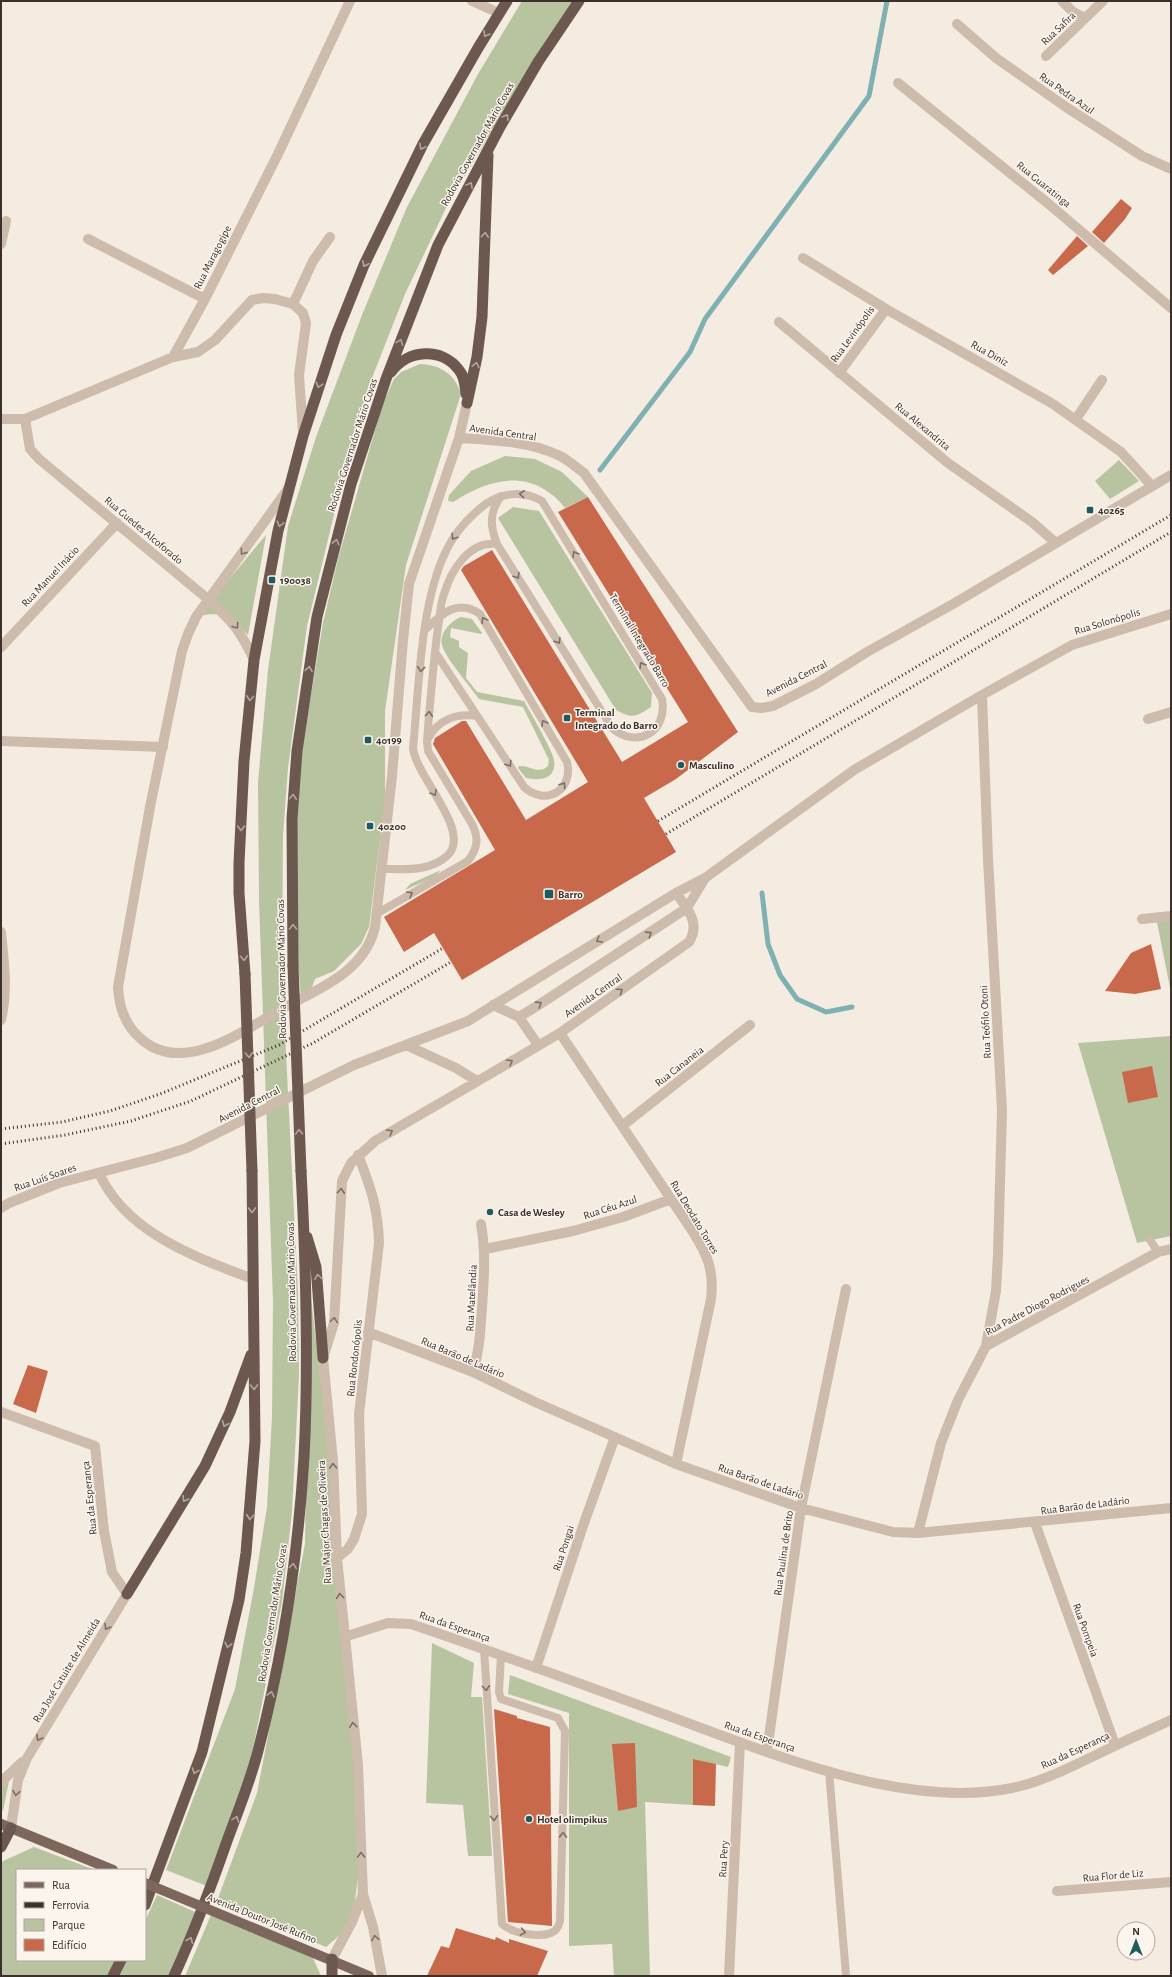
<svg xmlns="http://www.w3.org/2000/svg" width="1172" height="1977" font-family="'Alegreya Sans',sans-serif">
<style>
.green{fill:#b8c4a0}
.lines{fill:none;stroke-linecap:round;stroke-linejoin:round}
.stream{stroke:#7fb0b2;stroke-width:5}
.building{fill:#c8694b}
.service{stroke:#cdbbac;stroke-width:8}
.minor{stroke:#cdbbac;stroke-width:10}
.tertiary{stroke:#cdbbac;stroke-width:10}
.primary{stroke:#7d675c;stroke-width:10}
.trunk{stroke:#6c584f;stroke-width:11}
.rail{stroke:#3b302b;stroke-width:3;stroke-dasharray:1 3;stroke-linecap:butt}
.primary-bridge{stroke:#7d675c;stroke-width:10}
.trunk-bridge{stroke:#6c584f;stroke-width:11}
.oneway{stroke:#b4a69e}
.oneway2{stroke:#7d6f65}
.poi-dot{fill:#1f5a5e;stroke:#fbf5ee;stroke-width:1.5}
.labels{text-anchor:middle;stroke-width:3;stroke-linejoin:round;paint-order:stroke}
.street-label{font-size:11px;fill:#3b302b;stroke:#fbf5ee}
.poi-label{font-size:11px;font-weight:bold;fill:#3b302b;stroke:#fbf5ee;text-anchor:start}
</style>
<rect width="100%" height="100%" fill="#f4ebe1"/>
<path class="green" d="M522,1H576L522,80L446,208L405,294L368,388L342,482L307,626L288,768L283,835L282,974L298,1291L299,1375L292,1512L282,1602L245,1789L212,1888L166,1870L235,1689L254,1588L267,1507L272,1416L273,1302L259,900L258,782L268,670L288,526L316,437L362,315L407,207L478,74Z
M420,364C441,365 455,374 461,394L406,565L385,711V799L369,927L361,944L334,971L315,979L310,993L301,998L293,905L299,740L308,713L323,623L338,559L382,406L394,379L401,372Z
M505,456L535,459L562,472L588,497L565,508C533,468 491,477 453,502L448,501L449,495L471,471Z
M1119,460L1139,481L1110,499L1095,481Z
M513,507L539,511L652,693L651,707C636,717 632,719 616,710L498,518Z
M266,535L248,635C230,617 224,611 198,616Z
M461,617L472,619L482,633L481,634L451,628L450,637L459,641V647L468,653L466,678L477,692L524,701C531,714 552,749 554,760C557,779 540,781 526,778L518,768L519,766C530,765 539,775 548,766L549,760L523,707L479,699C469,685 449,662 443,648C437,636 450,621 461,617Z
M441,870L434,877L405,890L410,884Z
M1171,920V993L1157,922Z
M1171,1036V1236L1137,1243L1078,1043Z
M309,1281L328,1444L362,1846L353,1916L341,1934L326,1947L217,1901L257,1793L305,1544Z
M432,1643L474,1663L471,1697H482L492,1856H468L463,1805L426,1803Z
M510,1675L731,1757L728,1767L693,1759V1805L645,1802L650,1976H614L612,1944L569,1946V1713L508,1694Z
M9,1781L3,1811L1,1810V1787Z
M34,1847L95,1870H17V1960H116L107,1976H1V1862Z
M157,1895L202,1915L177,1976H119L126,1960H145V1921Z
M211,1915L313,1958L321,1976H185Z"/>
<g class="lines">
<path class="stream" d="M600,470L690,352L705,319L869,96L887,1
M762,893L768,944L780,975L797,999L826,1012L852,1007"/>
</g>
<path class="building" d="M1121,199L1132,208L1125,219L1104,243L1092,232Z
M1077,236L1088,246L1053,275L1048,270Z
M588,497L738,732L676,779L644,798L676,852L462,980L434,933L404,952L384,917L495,850L433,744L435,738L462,721H466L526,820L588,782L461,570L464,566L492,550L622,762L688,722L558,512Z
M1151,944L1161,989L1135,994L1105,991L1131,953Z
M1152,1066L1158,1097L1128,1103L1122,1072Z
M28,1365L48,1371L36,1413L13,1404Z
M494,1709L517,1716V1718L550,1727L552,1926L508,1922Z
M635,1743L637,1807L618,1811L612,1744Z
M693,1759L716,1764L715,1806L693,1805Z
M456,1928L495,1940L496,1937L509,1943V1939L548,1951L537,1976H427L441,1946L449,1948Z"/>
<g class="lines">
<path class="service" d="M425,630C441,614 458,598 480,614L567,762C574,790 546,807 524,787L435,652
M428,739C438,719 457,713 477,716
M382,869C406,869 430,872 448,855C472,831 416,777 413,748C419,689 420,604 446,551C455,532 471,515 487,503C504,492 524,491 542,501L662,699C668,733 636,749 612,728L497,544C490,526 489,512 501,496
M376,914L468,861C478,848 479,838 472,824L428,751L427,741C430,703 433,665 438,627C440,617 440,605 444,594C451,571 469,540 497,544
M1150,1240L1158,1252
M484,1649L502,1924C511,1933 539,1938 551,1933C556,1931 559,1926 560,1921L565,1731L558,1718L501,1699L499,1692L501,1655
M829,1771L846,1975"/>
<path class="minor" d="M472,1L499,13
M1062,1L1073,12L1085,18
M957,24L996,58L1066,107L1142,156L1171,169
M1046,56L1103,1
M898,83L1050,205L1171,308
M88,239L205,299
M1,244L6,221
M803,258L886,309L1053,404L1121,452L1152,486
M293,304L313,261L330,237
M779,322L948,463L1032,522L1056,543
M173,357L205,299L278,154L350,1
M839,373L886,309
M1,419H25L173,357L198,352L215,340L252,300L263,298L275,299L293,304L303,313L306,323L299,375L303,433
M25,419L30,449L39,459L209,600
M1076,419L1102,380
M1,647L117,523
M982,695L988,859L1002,1110L998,1255L996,1291L986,1346
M1148,719L1171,712
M1,741L163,747
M1142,919L1171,916
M1,932C4,962 8,990 1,1020
M493,1005L519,1017L537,1006L687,908L705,878
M519,1017L538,1045
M560,1033L693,1232C708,1256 714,1270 711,1299L676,1464
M406,1045L456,1068L477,1081
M622,1126L750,1025
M99,1173C126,1233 195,1257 253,1279
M1,1208L9,1203L59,1183L155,1158L187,1148L354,1065L468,1021L676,893L705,878L854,770L982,695L1072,645L1171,614
M485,1249L573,1231L623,1217L671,1199
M368,1332L473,1372L535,1402L676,1464L801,1508L893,1532L918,1533L1171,1508
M473,1372C480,1348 480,1332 482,1308C484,1279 486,1253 481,1224
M1,1412L95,1446L104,1531L112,1572L127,1594L27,1758L18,1780L11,1828
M1035,1523L1115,1745
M918,1533L941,1443L958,1400L986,1346L1158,1252L1171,1249
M337,1558L348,1549L354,1539L362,1514L359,1414L379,1243C378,1208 371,1188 358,1155
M344,1637L388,1623L411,1624C494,1652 576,1682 658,1712C760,1749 903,1811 1012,1788C1042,1782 1070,1767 1098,1754C1122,1742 1147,1731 1171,1720
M536,1668L584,1523L615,1437
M767,1751L801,1508L846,1289
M1,1782L22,1762
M1057,1891L1171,1882
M332,1959L352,1922L363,1894
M382,1976L373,1927L363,1894L358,1765L337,1558L333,1461L323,1358L334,1323L342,1181L351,1163L375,1141L560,1033L689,942C701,923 687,908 676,893
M729,1976L740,1742"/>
<path class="tertiary" d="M459,438C492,440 528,441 558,455C567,459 576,467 584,473L752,707L761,708L773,706L816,684L867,652L953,604L1171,475
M288,489L196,617L188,634L182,651L150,807L118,987C119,1006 125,1025 140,1038C181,1076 240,1033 278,1011C315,990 364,974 375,927L392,776L403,640L409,584L459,438L467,403
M209,600C231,620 241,631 254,660"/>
<path class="primary" d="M1,1824L113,1870
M251,1927L369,1976"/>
<path class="trunk" d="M391,372C408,349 442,347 459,370C465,377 465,386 466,394
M467,403L477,357L482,317L488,155
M293,966L292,819L297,751L317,617L351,484L386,379L438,245L500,127L538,62L579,1
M245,974L239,893V863L244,761L254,660L278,531L303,436L336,335L364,265L423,144L478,48L507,1
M307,1237L316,1267L323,1358
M127,1594L205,1466L230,1412L251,1355
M1,1847L11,1828
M145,1905L202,1752L239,1600L246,1553L255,1441L252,1171
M332,1959V1976
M113,1976L121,1960
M174,1976C194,1932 211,1887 227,1841C238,1811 250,1782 258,1751C283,1655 298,1556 304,1457C309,1362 306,1266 301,1171"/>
<path class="rail" d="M658,821L1171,515
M666,834L1171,532
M1,1129L62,1122L110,1111L160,1094L279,1045L443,948
M1,1144L65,1135L131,1121L191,1101L313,1043L451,962"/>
<path class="primary-bridge" d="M145,1883L251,1927"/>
<path class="trunk-bridge" d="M293,966L301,1171
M245,974L252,1171"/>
</g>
<defs><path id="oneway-chevron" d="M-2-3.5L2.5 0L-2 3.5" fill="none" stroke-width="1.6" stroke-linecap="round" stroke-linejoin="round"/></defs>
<g class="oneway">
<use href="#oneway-chevron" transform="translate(486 34) rotate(121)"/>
<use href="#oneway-chevron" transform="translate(506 117) rotate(-60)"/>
<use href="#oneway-chevron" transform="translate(422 147) rotate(117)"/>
<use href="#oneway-chevron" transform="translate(470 185) rotate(-62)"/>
<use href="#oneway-chevron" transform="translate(485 235) rotate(-86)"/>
<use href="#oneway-chevron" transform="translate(365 264) rotate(115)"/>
<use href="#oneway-chevron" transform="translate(400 342) rotate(-69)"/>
<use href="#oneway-chevron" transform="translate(476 365) rotate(-77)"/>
<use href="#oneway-chevron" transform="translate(319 385) rotate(108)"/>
<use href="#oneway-chevron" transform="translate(280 524) rotate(105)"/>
<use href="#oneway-chevron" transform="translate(336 542) rotate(-76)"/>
<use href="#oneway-chevron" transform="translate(309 669) rotate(-81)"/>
<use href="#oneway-chevron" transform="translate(250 698) rotate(95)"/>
<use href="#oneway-chevron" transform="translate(293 797) rotate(-86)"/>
<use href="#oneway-chevron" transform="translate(241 828) rotate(92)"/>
<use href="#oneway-chevron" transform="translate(293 927) rotate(-89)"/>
<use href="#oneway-chevron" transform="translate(244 958) rotate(86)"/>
<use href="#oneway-chevron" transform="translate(249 1055) rotate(87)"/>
<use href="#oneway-chevron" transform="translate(299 1132) rotate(-92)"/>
<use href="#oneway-chevron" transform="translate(252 1210) rotate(89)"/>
<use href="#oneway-chevron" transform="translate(318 1277) rotate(-97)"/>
<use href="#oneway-chevron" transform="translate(254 1387) rotate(89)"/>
<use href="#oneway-chevron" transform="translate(225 1424) rotate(113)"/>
<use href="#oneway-chevron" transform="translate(185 1499) rotate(121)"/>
<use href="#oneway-chevron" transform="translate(250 1517) rotate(95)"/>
<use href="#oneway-chevron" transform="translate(293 1566) rotate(-82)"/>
<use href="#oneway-chevron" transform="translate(228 1645) rotate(103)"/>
<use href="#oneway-chevron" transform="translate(271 1694) rotate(-77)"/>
<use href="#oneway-chevron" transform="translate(195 1771) rotate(110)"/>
<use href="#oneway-chevron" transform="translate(236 1819) rotate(-70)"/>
<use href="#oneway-chevron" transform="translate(190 1940) rotate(-67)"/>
</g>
<g class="oneway2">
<use href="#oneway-chevron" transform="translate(522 494) rotate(-174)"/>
<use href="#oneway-chevron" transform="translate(454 537) rotate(124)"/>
<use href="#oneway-chevron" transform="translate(243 552) rotate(126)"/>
<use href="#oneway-chevron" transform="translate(575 554) rotate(-121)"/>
<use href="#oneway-chevron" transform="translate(517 576) rotate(58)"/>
<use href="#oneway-chevron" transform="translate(484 620) rotate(-121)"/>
<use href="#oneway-chevron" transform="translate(236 626) rotate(54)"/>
<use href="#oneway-chevron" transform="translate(558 641) rotate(58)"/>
<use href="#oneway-chevron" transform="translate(642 665) rotate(-121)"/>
<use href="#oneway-chevron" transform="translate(421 669) rotate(96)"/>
<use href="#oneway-chevron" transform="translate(429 714) rotate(-85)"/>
<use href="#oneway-chevron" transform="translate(544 723) rotate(-121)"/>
<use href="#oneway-chevron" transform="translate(509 764) rotate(56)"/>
<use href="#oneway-chevron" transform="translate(563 785) rotate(-56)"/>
<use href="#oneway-chevron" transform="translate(434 793) rotate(59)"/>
<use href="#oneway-chevron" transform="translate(410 894) rotate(-30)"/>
<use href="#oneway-chevron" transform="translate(649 934) rotate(-33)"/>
<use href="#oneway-chevron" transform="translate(599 940) rotate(149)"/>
<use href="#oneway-chevron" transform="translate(620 991) rotate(-35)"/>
<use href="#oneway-chevron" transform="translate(539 1004) rotate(-32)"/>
<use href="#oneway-chevron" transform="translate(510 1062) rotate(-30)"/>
<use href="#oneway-chevron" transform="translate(390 1132) rotate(-30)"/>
<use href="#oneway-chevron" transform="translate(341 1191) rotate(-85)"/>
<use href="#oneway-chevron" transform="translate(334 1320) rotate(-82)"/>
<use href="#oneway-chevron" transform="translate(333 1466) rotate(-93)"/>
<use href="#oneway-chevron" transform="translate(340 1596) rotate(-95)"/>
<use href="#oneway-chevron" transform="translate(107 1627) rotate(121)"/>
<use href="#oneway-chevron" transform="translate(486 1688) rotate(86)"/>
<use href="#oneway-chevron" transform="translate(353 1725) rotate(-96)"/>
<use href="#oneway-chevron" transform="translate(39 1738) rotate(121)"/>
<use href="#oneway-chevron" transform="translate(16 1793) rotate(99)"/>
<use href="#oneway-chevron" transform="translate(494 1818) rotate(86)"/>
<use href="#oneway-chevron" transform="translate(563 1835) rotate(-89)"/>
<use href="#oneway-chevron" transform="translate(361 1855) rotate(-92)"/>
<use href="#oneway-chevron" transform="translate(523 1932) rotate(11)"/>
<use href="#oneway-chevron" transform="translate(375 1938) rotate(-99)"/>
</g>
<g class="poi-dot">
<rect x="1086" y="506" width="8" height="8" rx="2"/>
<rect x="268" y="576" width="8" height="8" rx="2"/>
<rect x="563" y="714" width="8" height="8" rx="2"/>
<rect x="364" y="736" width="8" height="8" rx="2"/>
<circle cx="681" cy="765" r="4"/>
<rect x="366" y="822" width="8" height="8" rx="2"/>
<rect x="544" y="889" width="10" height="10" rx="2"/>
<circle cx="490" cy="1212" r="4"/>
<circle cx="529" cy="1819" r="4"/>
</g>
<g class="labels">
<g class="street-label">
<text transform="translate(1058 28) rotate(-44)" y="4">Rua Safira</text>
<text transform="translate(1067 93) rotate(35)" y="4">Rua Pedra Azul</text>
<text transform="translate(477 144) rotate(-61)" y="4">Rodovia Governador Mário Covas</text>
<text transform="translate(1044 184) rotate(39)" y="4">Rua Guaratinga</text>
<text transform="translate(212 257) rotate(-63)" y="4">Rua Maragogipe</text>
<text transform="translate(852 334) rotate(-54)" y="4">Rua Levinópolis</text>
<text transform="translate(990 353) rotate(29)" y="4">Rua Diniz</text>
<text transform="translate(923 426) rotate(40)" y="4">Rua Alexandrita</text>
<text transform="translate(503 432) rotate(8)" y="4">Avenida Central</text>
<text transform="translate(352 445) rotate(-72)" y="4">Rodovia Governador Mário Covas</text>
<text transform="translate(144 530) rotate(40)" y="4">Rua Guedes Alcoforado</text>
<text transform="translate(50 576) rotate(-47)" y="4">Rua Manuel Inácio</text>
<text transform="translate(1107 621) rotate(-17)" y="4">Rua Solonópolis</text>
<text transform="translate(640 640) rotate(59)" y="4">Terminal Integrado Barro</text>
<text transform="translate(796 678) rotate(-27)" y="4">Avenida Central</text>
<text transform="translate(281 969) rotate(-91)" y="4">Rodovia Governador Mário Covas</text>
<text transform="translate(593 995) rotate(-35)" y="4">Avenida Central</text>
<text transform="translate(985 1022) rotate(-93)" y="4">Rua Teófilo Otoni</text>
<text transform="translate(679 1066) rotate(-38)" y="4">Rua Cananeia</text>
<text transform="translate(249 1104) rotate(-27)" y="4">Avenida Central</text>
<text transform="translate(45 1177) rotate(-19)" y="4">Rua Luís Soares</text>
<text transform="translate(610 1207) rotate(-18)" y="4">Rua Céu Azul</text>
<text transform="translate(695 1217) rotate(59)" y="4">Rua Deodato Torres</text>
<text transform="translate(291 1292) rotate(-91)" y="4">Rodovia Governador Mário Covas</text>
<text transform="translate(471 1298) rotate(-87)" y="4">Rua Matelândia</text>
<text transform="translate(1037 1305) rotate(-28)" y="4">Rua Padre Diogo Rodrigues</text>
<text transform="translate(463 1357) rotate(23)" y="4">Rua Barão de Ladário</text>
<text transform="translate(354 1358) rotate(-84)" y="4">Rua Rondonópolis</text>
<text transform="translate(761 1481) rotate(19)" y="4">Rua Barão de Ladário</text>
<text transform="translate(89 1498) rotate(-96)" y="4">Rua da Esperança</text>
<text transform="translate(1085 1505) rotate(-7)" y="4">Rua Barão de Ladário</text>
<text transform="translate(324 1522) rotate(-93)" y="4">Rua Major Chagas de Oliveira</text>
<text transform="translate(563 1548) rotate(-72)" y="4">Rua Pongai</text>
<text transform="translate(783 1553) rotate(-82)" y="4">Rua Paulina de Brito</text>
<text transform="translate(272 1613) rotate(-81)" y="4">Rodovia Governador Mário Covas</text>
<text transform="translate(455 1626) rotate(19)" y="4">Rua da Esperança</text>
<text transform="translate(1086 1630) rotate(70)" y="4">Rua Pompeia</text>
<text transform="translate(66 1670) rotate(-59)" y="4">Rua José Catuite de Almeida</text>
<text transform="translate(760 1736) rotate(19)" y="4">Rua da Esperança</text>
<text transform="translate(1075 1750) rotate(-25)" y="4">Rua da Esperança</text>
<text transform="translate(723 1859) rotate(-87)" y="4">Rua Pery</text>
<text transform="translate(1113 1875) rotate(-5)" y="4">Rua Flor de Liz</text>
<text transform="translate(262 1918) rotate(22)" y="4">Avenida Doutor José Rufino</text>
</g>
<g class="poi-label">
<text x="1098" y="514">40265</text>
<text x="280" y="584">190038</text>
<text x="575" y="716">Terminal<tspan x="575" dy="13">Integrado do Barro</tspan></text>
<text x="376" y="744">40199</text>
<text x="689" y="769">Masculino</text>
<text x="378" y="830">40200</text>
<text x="558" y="898">Barro</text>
<text x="498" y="1216">Casa de Wesley</text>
<text x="537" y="1823">Hotel olimpikus</text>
</g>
</g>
<rect width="1172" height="1977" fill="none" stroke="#3b302b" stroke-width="4"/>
<rect x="16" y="1869" width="130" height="92" fill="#fbf5ee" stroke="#aea6a0"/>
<rect x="24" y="1882" width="20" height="6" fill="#7d675c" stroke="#aea6a0"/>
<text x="52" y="1889" font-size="12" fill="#3b302b">Rua</text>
<rect x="24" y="1902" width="20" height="6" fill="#3b302b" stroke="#aea6a0"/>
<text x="52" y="1909" font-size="12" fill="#3b302b">Ferrovia</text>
<rect x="24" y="1919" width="20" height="12" fill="#b8c4a0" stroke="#aea6a0"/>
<text x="52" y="1929" font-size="12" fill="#3b302b">Parque</text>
<rect x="24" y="1939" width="20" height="12" fill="#c8694b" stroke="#aea6a0"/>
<text x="52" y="1949" font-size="12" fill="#3b302b">Edifício</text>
<g transform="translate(1136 1941)"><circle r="19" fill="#fbf5ee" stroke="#aea6a0"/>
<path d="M0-3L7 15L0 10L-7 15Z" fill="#1f5a5e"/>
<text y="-6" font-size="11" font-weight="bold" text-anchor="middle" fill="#3b302b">N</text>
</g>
</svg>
